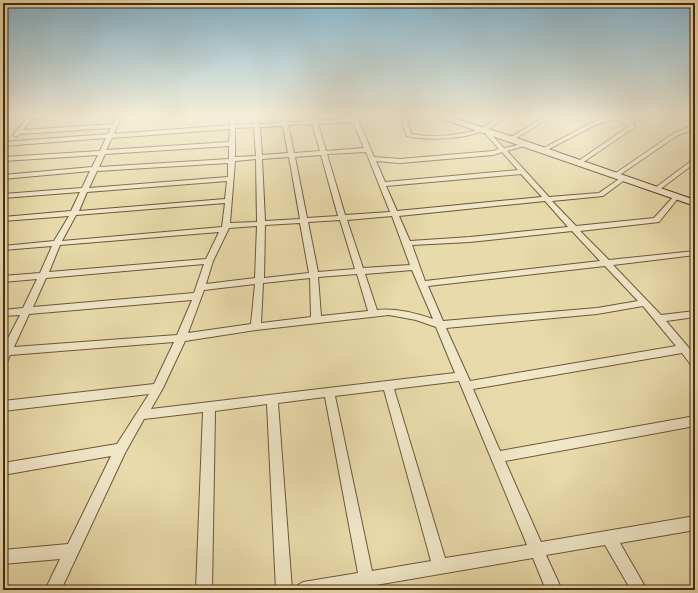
<svg xmlns="http://www.w3.org/2000/svg" width="698" height="593" font-family="'Old Standard TT',serif">
<style>
.lines{fill:none;stroke-linecap:round;stroke-linejoin:round}
.street-casing{stroke:#6e573a;stroke-width:2}
.secondary-casing{stroke:#462b15;stroke-width:2}
.street{fill:#f0e7c8;fill-rule:evenodd}
.secondary{fill:#f0e7c8;fill-rule:evenodd}
</style>
<rect width="100%" height="100%" fill="#e8daaa"/>
<filter id="stains"><feTurbulence type="fractalNoise" baseFrequency=".005" numOctaves="4"/><feColorMatrix values="0 0 0 0 .2 0 0 0 0 .09 0 0 0 0 .02 0 0 0 .5 -.17"/></filter>
<radialGradient id="worn" r=".72"><stop offset=".6" stop-color="#630" stop-opacity="0"/><stop offset="1" stop-color="#630" stop-opacity=".3"/></radialGradient>
<g class="lines">
<g class="street-casing">
<path id="street" d="M46,117L32,119L23,130L113,124L116,117H121L114,134L230,125V117H236L235,125L254,124L253,117H259V124L282,123L281,117H287L288,122L311,121L310,117H316L317,121L357,117L374,157L400,159L493,151L499,149L483,131C463,139 428,141 407,136L402,123L406,117H411L408,123L411,134C429,138 461,135 478,130C488,126 495,117 506,117L487,130L504,148L527,143V145L507,151L549,197L599,193L622,177L627,178L603,196L552,201L576,226L654,218L675,195H679V197L659,222L580,231L609,260L695,251V255L613,265L661,315L695,311V317L666,321L695,355V366L691,365L682,353L473,389L500,451L695,416V426L505,461L541,542L695,516V530L620,543L647,590H631L605,545L546,555L562,590H546L533,558L347,590H295L298,585L303,582L358,573L325,397L278,403L292,590H276L267,404L215,411L212,590H196L203,412L144,419L125,453L61,590H45L60,559L3,564V550L68,544L111,456L3,475V463L117,444L149,394L3,411V401L154,384L174,342L10,355L7,362L3,363V348L20,315L3,316V310L23,308L37,279L3,282V276L40,273L52,246L3,250V246L54,241L69,216L3,221V217L71,211L80,192L3,198V194L82,188L90,171L3,179V175L92,167L98,155L3,161V157L100,151L106,138L3,146V142L108,134L111,128L20,134L16,137L13,135L28,117ZM353,122L364,148L326,151L318,124ZM312,124L320,151L294,153L288,125ZM283,126L288,153L262,155L260,127ZM254,127L256,156L235,157V128ZM230,129L229,142L106,150L112,138ZM229,146V159L99,167L105,154ZM366,152L390,212L345,215L327,154ZM502,152L518,170L385,182L376,161L400,163L493,155ZM321,155L338,216L307,218L295,157ZM289,157L300,219L265,221L262,159ZM256,159L257,222L230,223L235,161ZM228,163V177L89,188L97,171ZM521,174L542,197L397,211L386,186ZM227,181L225,199L79,211L87,192ZM545,201L568,227L470,237L410,241L399,216ZM225,203L222,227L62,241L76,215ZM392,216L410,265L363,268L347,220ZM340,220L355,269L318,272L308,222ZM300,223L309,273L264,278L265,225ZM257,226L255,278L206,284L213,261L229,228ZM572,231L600,261L425,281L412,245L470,242ZM219,232L206,259L49,272L60,245ZM204,264L194,293L33,307L46,278ZM605,266L638,301L597,308L443,321L428,286ZM412,270L433,319C415,313 396,308 377,310L365,274ZM357,274L368,311L321,316L318,277ZM310,278L311,317L261,323L263,283ZM255,284L251,324L188,333L204,290ZM192,300L177,335L14,347L29,314ZM643,306L676,346L470,381L446,328L597,314ZM389,315L416,320L436,327L455,373L151,409L163,388L185,341L256,330ZM459,381L527,545L445,558L394,389ZM384,390L431,561L372,571L335,396Z
M544,117H551L513,140L508,139Z
M608,117H620L624,119L661,117L629,122L635,125V127L582,163L577,162L629,126L614,119L593,126L545,151L540,150L589,124Z
M690,117H695V120Z
M695,125V129L678,135L618,176L613,175L674,133Z
M695,158V163L659,190H655V188Z"/>
</g>
<g class="secondary-casing">
<path id="secondary" d="M437,117H450L514,137L695,200V206Z"/>
</g>
<use href="#street" class="street"/>
<use href="#secondary" class="secondary"/>
</g>
<linearGradient id="sky" x2="0" y2="1"><stop stop-color="#87b7cf"/><stop offset="0.58" stop-color="#f5eed9"/><stop offset="1" stop-color="#f5eed9" stop-opacity="0"/></linearGradient>
<rect width="698" height="200" fill="url(#sky)"/>
<rect width="698" height="593" fill="none" stroke="#e8daaa" stroke-width="16"/>
<rect x="4" y="4" width="690" height="585" fill="none" stroke="#462b15" stroke-width="2"/>
<rect x="8" y="8" width="682" height="577" fill="none" stroke="#462b15"/>
<rect width="100%" height="100%" filter="url(#stains)"/>
<rect width="100%" height="100%" fill="url(#worn)"/>
</svg>
